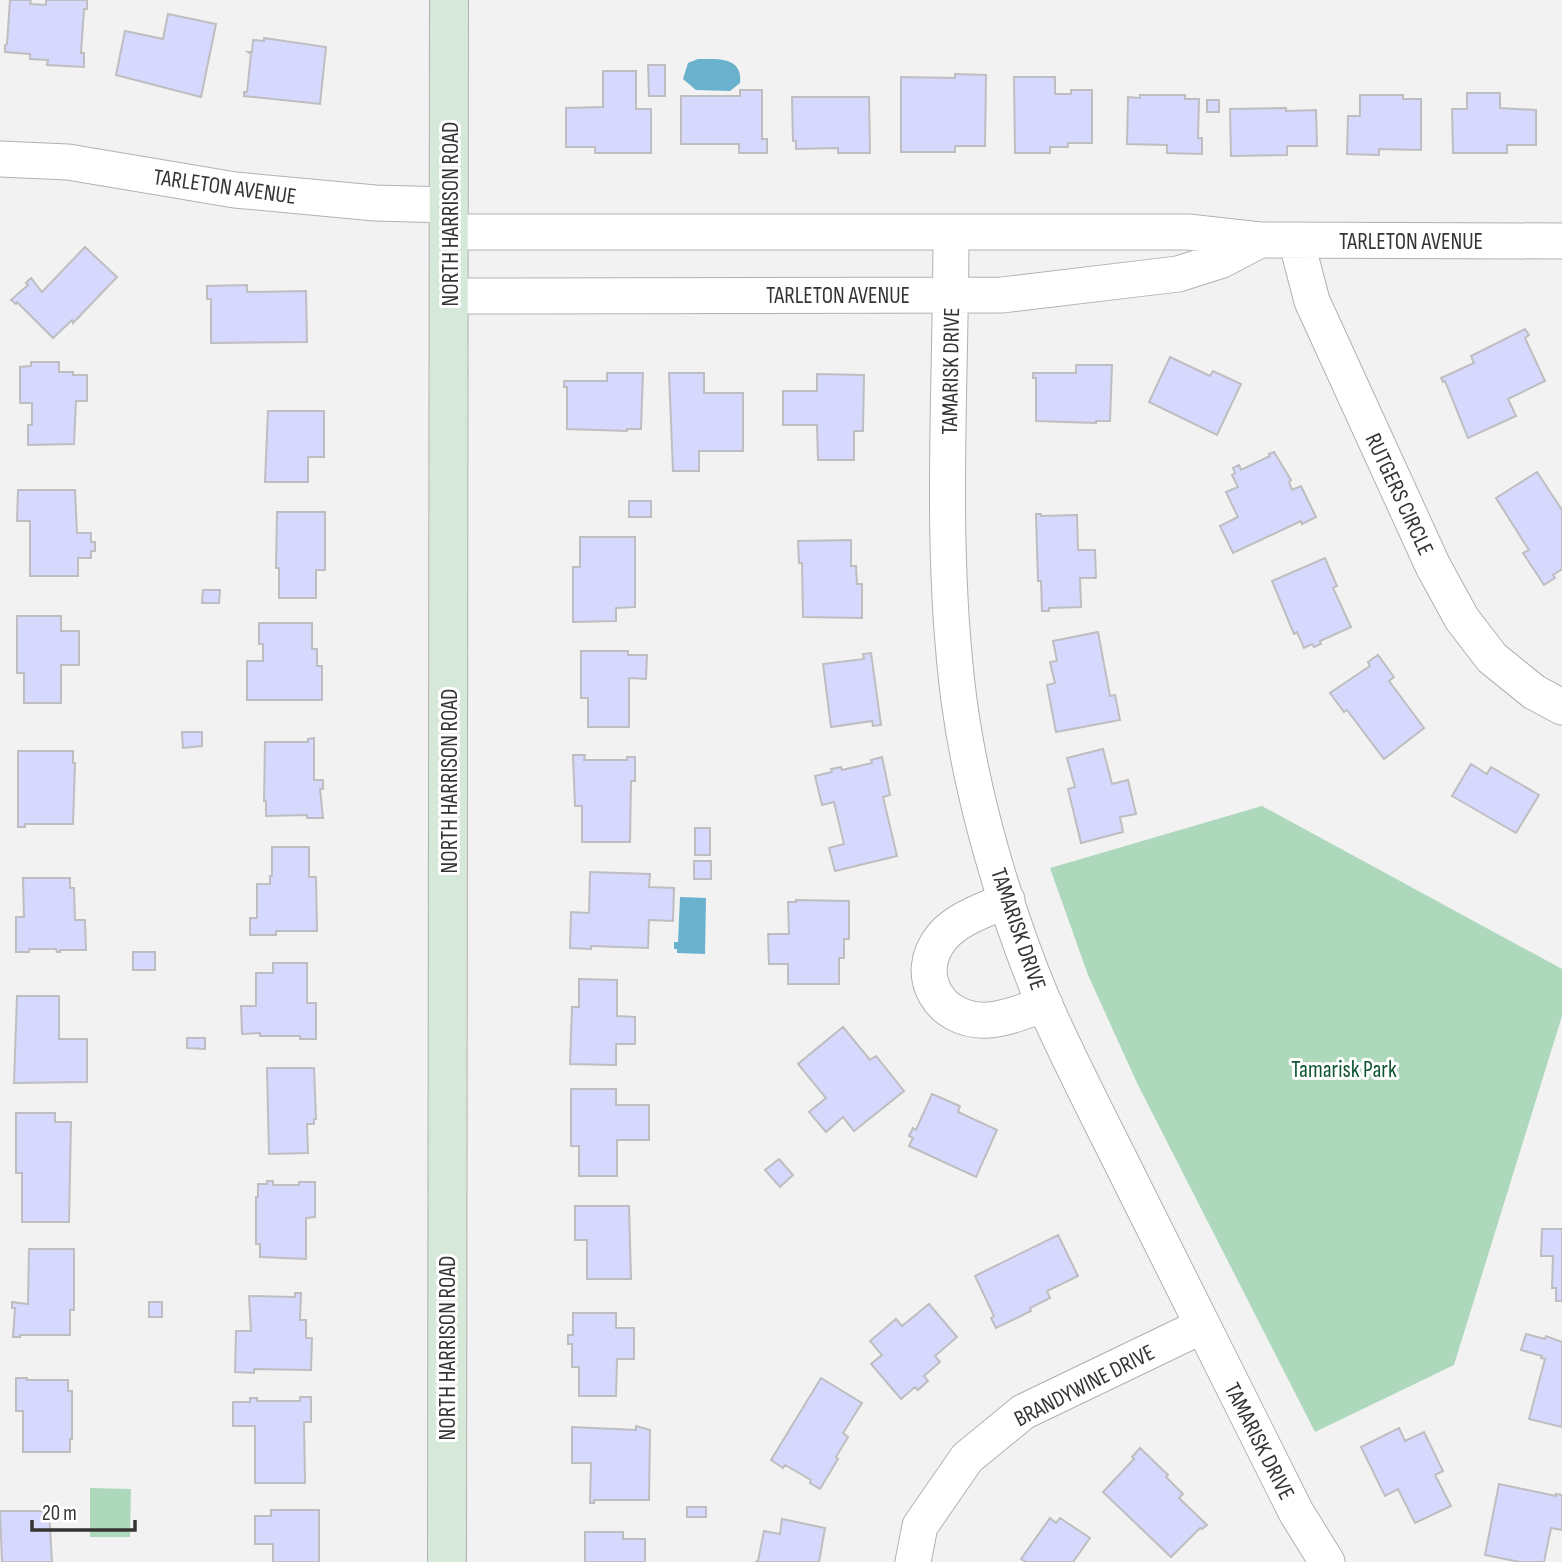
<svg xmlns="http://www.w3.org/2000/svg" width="1562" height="1562" font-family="'Sofia Sans Condensed',sans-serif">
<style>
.green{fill:#aed8bb}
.water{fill:#6ab1cd}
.building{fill:#d6d9fd;stroke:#bebec0;stroke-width:2}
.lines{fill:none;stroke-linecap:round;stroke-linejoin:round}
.street-casing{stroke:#b1b1b3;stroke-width:37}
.secondary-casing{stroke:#b1b1b3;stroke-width:40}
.street{stroke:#fff;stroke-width:35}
.secondary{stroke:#d6e8d9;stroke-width:38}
.labels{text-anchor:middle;stroke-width:6;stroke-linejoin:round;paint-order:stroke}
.street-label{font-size:23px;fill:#343434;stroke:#fff}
.park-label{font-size:23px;fill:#105531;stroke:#fff}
</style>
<rect width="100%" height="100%" fill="#f2f2f3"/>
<path class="green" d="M1262,806L1562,969V1016L1454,1365L1315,1432L1137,1083L1088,975L1050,868Z
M90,1488L131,1489L130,1537H90Z"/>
<path class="water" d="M698,59C717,59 743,56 740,83L730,91L696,90L683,79L688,63Z
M680,897L706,898L705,954L677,953V949H674V942H678Z"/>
<path class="building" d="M10,0H31L30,4L46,5V0H87V9H84L81,53H84V67L47,65L48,60L30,59V54L5,52V45L7,44Z
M168,14L216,24L201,97L116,75L125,31L163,39Z
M264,38L326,47L320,104L244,96V92H247L251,54L248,52H252L253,40L264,41Z
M648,65H665V96H649Z
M603,71H636V109H651V153H595V147H566V108L603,107Z
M955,74L986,75L985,146H955V152H901V77L955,78Z
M1014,77H1055V94H1071V90H1092V143H1068V147H1050V153H1015Z
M740,90H762V139H767V153H739V144H681V96H740Z
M1467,93H1500V108L1536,110V145H1507V153H1453L1452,109H1467Z
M1140,95H1185V99H1199L1198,138H1202V154L1167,153V145L1127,144L1128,97L1140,98Z
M1360,95H1403V99H1421V150L1379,149V155L1347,154L1348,116H1360Z
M792,97H869L870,153H838V148L796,149V141H793Z
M1207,100H1219V112H1207Z
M1286,108V111L1316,110L1317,146H1287V155L1231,156L1230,109Z
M85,247L117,277L73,323L72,320L53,338L17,302L16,304L11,300L28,285L26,283L31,278L42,292Z
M247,285V292L306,291L307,342L211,343V299H207V286Z
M1525,329L1529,335L1525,338L1545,381L1508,399L1516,416L1468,438L1445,381L1443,382L1441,378L1474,363L1471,356Z
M1170,357L1210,376L1213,371L1241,384L1217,435L1149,402Z
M31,362H59V372H73V375H87V401H76L74,444L28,445V425H32V403H20V367L31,366Z
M1076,365H1112L1110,421H1096V423L1036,421V378H1033V373H1076Z
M607,373H643L641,429H627V431L567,429V387H564V381H607Z
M669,373H704V393H743V451H699V471H673Z
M817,374L864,375L863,431H854V460H818L817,425H783V391H817Z
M268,411H324V457H308V482H265Z
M1274,452L1291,480L1289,482L1292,490L1301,486L1316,517L1302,524L1301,521L1233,553L1220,526L1238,517L1226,492L1238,487L1232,475L1235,473L1233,468L1239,465L1241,470L1270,456L1269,454Z
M1537,472L1562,510V569L1553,575L1555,578L1544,585L1523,553L1529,550L1496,498Z
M18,490H75L77,533H91V542H95V551H91V558H78V576H30V521H17Z
M629,501H651V517H629Z
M277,512H325V570H316V598H279V568H276Z
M1036,514H1041V516L1077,515L1078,550H1095L1096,578H1080L1081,607L1049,608V611H1042L1041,581H1038Z
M580,537H635V607L616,608V621L573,622V567H580Z
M851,540V566H856L857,584H862V618L803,617L802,563H799L798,541Z
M1325,558L1337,586L1333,588L1351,627L1320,641L1321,644L1314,647L1312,644L1304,648L1297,632L1294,634L1272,581Z
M203,590H220L219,603H202Z
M17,616H61V631H79V665H61V703H24V673H17Z
M259,623H312V649H317V666H322V700H247V661H263V644H259Z
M1098,632L1110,696L1115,695L1120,720L1056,732L1047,685L1055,683L1050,662L1057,661L1053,641Z
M581,651H628V655H647L646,679L629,678V727H588V698H581Z
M871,653L881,725L873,726L872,721L831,727L823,664L864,659L863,654Z
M1378,655L1394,677L1389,681L1424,728L1384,759L1347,710L1344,712L1330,693L1370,666L1368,662Z
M182,732H202V746L183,748Z
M314,738V780H323V789H320L323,818H307V815L266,816V801H264L265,742H308V739Z
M1103,749L1112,784L1128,780L1136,814L1120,817L1123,832L1081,843L1068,789L1075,787L1067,758Z
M18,751H73V763H75L73,824H25V827H18Z
M573,755H585L584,760H627V757H635V781H631L630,842H582V806H575Z
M882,757L890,795L883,797L897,856L835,871L829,848L844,844L834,802L822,805L815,776L832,772L831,769L841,767L842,770L872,763L871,760Z
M1471,764L1487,774L1491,767L1539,795L1516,833L1452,796Z
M695,828H710V855H695Z
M272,847H309V877H316L317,931H276V935H250V918H257V884H270V876H272Z
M694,861H711V879H694Z
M590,872L650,874L649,887L674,888L673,921L649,920L648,948L591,946V949L570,948L571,912L589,913Z
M23,878H70V888H74L75,920H85L86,950H60V952H57L56,949H29V952H16V917H24Z
M796,900L849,901V939H844V958H839V984H788V964H769L768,934H789L788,902H796Z
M133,952H155V970H133Z
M273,963H307V1003H316V1039H300V1036H260V1033L242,1034L241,1006H256V973H273Z
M579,979L617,980V1016L635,1017V1044H616V1065L570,1064L572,1007H579Z
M17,996H59V1039H87V1082L14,1083Z
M843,1027L870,1060L876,1056L904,1091L854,1131L843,1117L826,1132L809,1112L826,1098L798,1064Z
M187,1038H205V1049L187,1048Z
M267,1068H314L316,1119H314V1124H307L308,1153L269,1154Z
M571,1089H616V1105H649V1140H617V1176H579V1146H571Z
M932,1094L960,1106L958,1112L997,1130L976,1177L909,1146L913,1138L909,1136L913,1128L916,1130Z
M16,1113H55V1122H71L69,1222H22V1173H16Z
M779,1159L793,1175L780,1187L765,1170Z
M267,1181H273V1185H299V1182H315V1217L306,1218V1259L260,1257V1244H256V1197H258V1184H267Z
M575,1206H629L631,1279H587V1240H575Z
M1542,1229H1562V1301H1556V1288H1552L1553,1256H1541Z
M1058,1235L1078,1276L1047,1291L1050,1298L1030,1308L1031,1311L996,1328L991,1318L994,1316L975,1276Z
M29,1249H74V1310H70V1335H20V1337H13L15,1308H12V1302L28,1304Z
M295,1293H301L300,1320H306V1338H312L311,1370L254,1369V1373L235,1372L236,1331H251L249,1296L295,1297Z
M149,1302H162V1317H149Z
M929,1304L957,1337L935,1356L940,1362L924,1376L928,1381L918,1390L915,1387L901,1399L871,1364L882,1355L870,1341L896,1319L902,1326Z
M573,1313H616V1328H634V1359H617L616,1396H579V1367H572V1344H568V1335H573Z
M1526,1334L1545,1339L1546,1336L1562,1342V1427L1529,1419L1545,1359L1541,1358L1542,1356L1521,1350Z
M16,1378H27V1380H68V1391H72V1439H70V1452H23V1411H16Z
M821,1378L862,1403L843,1433L848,1437L836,1457L838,1459L820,1489L810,1483L811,1480L785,1465L783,1468L771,1460Z
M300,1397H311V1422H304L305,1483H255V1426H233V1402H250V1398H257V1401H300Z
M636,1426L650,1430L649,1500H594V1503H590L591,1463H572V1427L636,1430Z
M1399,1428L1405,1441L1424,1432L1443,1471L1435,1475L1451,1506L1415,1523L1398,1489L1385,1496L1361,1447Z
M1140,1448L1168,1475L1166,1477L1183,1494L1179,1498L1207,1525L1202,1529L1200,1528L1171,1557L1103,1492L1134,1459L1132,1457Z
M1499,1484L1556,1496V1494L1562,1495V1530L1551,1528L1544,1562H1520L1485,1555Z
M687,1507H706V1517H687Z
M271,1510H319V1562H273V1544H255V1516H271Z
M0,1511H49L52,1562H2Z
M1050,1518L1056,1523L1060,1518L1090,1538L1073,1562H1026L1021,1559Z
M782,1519L825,1528L819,1562H755L758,1561L764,1531L780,1534Z
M585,1532H623V1539H645V1562H585Z"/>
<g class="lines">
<g class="street-casing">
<path id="street" d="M0,159L68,162L235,190L375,203L450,205
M450,232H1188L1260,240L1562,241
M951,232C951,388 939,546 959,700C972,798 1005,910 1043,1001C1071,1065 1104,1127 1135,1190C1188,1298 1242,1405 1296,1512L1327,1562
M1296,240L1312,301L1433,566L1462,619L1492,658L1534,692L1562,707
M450,296L1002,295L1178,274L1222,260L1260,240
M1007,900C985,910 958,918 942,937C911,975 940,1023 988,1020C1007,1019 1027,1010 1045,1004
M913,1562L920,1526L967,1458L1023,1412L1202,1326"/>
</g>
<g class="secondary-casing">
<path id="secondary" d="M447,1562L449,0"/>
</g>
<use href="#street" class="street"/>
<use href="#secondary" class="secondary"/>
</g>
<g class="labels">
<g class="street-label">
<text transform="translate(225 186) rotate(8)" y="8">TARLETON AVENUE</text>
<text transform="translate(450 214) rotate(-90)" y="8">NORTH HARRISON ROAD</text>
<text x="1411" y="249">TARLETON AVENUE</text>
<text x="838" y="303">TARLETON AVENUE</text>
<text transform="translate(950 371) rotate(-89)" y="8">TAMARISK DRIVE</text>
<text transform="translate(1400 494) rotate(65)" y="8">RUTGERS CIRCLE</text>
<text transform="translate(449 781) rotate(-90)" y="8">NORTH HARRISON ROAD</text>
<text transform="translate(1019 929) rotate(71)" y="8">TAMARISK DRIVE</text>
<text transform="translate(447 1348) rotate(-90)" y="8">NORTH HARRISON ROAD</text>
<text transform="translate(1084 1385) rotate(-27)" y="8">BRANDYWINE DRIVE</text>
<text transform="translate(1260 1441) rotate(63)" y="8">TAMARISK DRIVE</text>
</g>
<g class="park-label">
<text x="1344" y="1077">Tamarisk Park</text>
</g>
</g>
<path d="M32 1520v10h103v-10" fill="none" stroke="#343434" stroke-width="3.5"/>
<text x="42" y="1520" font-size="21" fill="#343434" stroke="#ffffff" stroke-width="5" paint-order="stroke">20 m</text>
</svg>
